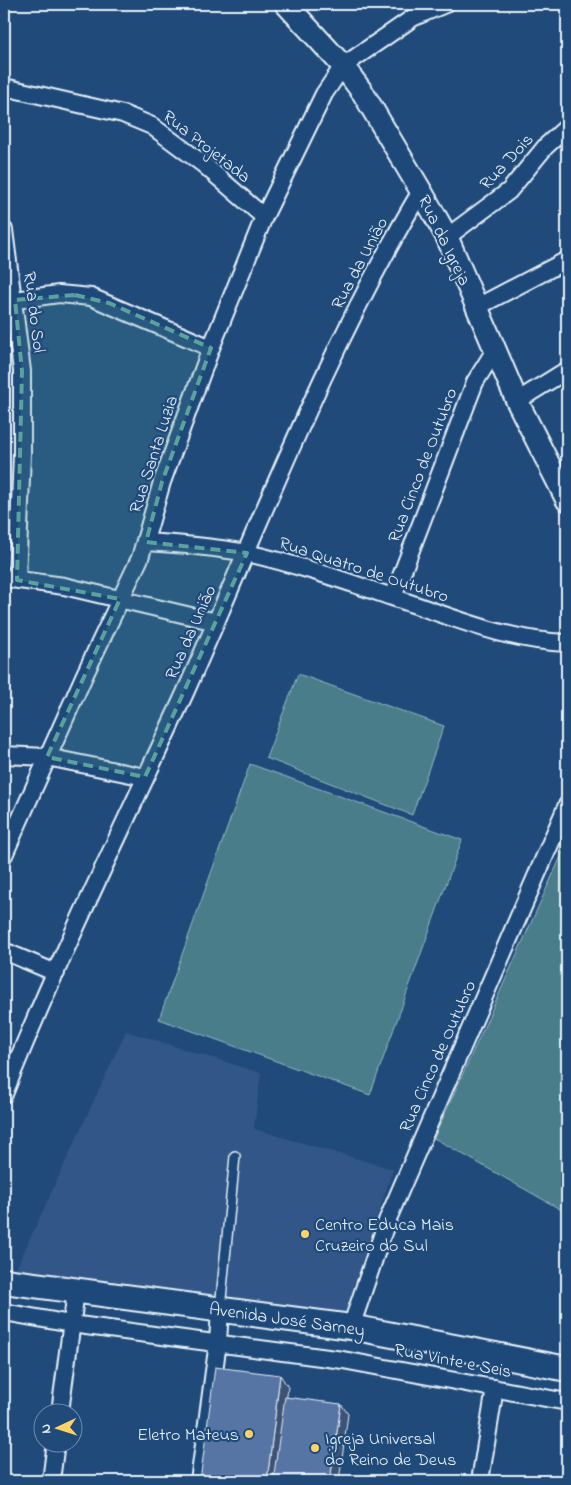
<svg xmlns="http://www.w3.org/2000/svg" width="571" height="1485" font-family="'Indie Flower',sans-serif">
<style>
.built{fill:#305787}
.green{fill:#497d8a;stroke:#98b7c1}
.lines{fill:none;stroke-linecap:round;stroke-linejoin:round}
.service-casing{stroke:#e8f1f8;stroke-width:12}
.minor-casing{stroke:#e8f1f8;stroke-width:20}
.tertiary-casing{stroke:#e8f1f8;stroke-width:25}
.secondary-casing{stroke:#e8f1f8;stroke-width:28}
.service{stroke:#1f4a7a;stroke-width:9}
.minor{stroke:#1f4a7a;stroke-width:16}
.tertiary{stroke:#1f4a7a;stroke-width:21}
.secondary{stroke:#1f4a7a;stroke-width:24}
.shaded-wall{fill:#3c5274;stroke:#e8f1f8}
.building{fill:#5675a5;stroke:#e8f1f8}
.marked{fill:#5ba19e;fill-opacity:0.2;stroke:#5ba19e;stroke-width:4;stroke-dasharray:10 6;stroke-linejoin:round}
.poi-dot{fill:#ffd166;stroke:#1f4a7a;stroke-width:2}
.labels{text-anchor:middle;stroke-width:4.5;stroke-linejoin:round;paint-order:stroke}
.street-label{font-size:18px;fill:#e8f1f8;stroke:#1f4a7a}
.poi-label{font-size:18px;fill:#e8f1f8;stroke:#1f4a7a;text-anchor:start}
</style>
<rect width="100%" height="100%" fill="#1f4a7a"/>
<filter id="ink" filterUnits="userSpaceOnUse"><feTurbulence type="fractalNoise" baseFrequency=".02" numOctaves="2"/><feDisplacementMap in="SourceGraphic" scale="10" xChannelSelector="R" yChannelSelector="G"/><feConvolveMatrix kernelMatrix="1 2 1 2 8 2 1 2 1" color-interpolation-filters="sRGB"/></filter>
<g filter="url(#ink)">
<path class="built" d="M126,1031L261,1073L254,1129L393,1169L343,1319L15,1271Z"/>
<path class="green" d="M298,674L444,726L412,815L266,758Z
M250,764L462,840L370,1095L159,1019Z
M567,843V1213L434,1138Z"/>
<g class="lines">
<g class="service-casing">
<path id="service" d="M220,1309L235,1156"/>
</g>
<g class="minor-casing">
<path id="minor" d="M4,87L123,114L152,126L203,164L264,217
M4,230L22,371V453L17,580
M447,237L509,191L546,146L567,127
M15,300L59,294L91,297L211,348
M477,307L567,260
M517,401L567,370
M146,542C180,544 213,547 247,553C296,564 345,581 392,597C450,616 506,641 567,643
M4,578L64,586L216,622
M393,597L475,382L495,350
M4,755L47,757L145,777
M4,855L85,674L140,558L162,482L211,348L264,217L324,94L343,66L414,17L445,4
M4,951L56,973
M4,1094C58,958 124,826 185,693C260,524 326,350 421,191
M4,1312L71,1324L343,1360L567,1402
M351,1327L387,1221L567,805
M60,1412L76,1291
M51,1481L56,1442
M199,1481L218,1342L220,1310
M480,1481L495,1388"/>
</g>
<g class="tertiary-casing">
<path id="tertiary" d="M286,4L343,66L363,93L421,191L447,237L517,401L567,500"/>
</g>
<g class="secondary-casing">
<path id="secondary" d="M4,1281L351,1327L567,1369"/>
</g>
<use href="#service" class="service"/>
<use href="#minor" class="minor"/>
<use href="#tertiary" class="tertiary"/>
<use href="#secondary" class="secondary"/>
</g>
<path class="shaded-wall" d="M280,1375L288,1387L277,1481H267Z
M341,1404L348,1414L339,1481H330Z"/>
<path class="building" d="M215,1367L280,1375L267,1481H200Z
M285,1397L341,1404L330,1481H273Z"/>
</g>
<path class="marked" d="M75,295L109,303L211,348L162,482L146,542L247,553L145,777L47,757L120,599L17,580L22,371L15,300Z"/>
<g class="poi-dot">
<circle cx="305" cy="1234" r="5"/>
<circle cx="249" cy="1434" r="5"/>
<circle cx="315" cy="1448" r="5"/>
</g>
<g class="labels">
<g class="street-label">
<text transform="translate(207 146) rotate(38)" y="6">Rua Projetada</text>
<text transform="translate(506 161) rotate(-47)" y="6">Rua Dois</text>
<text transform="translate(445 240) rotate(64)" y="6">Rua da Igreja</text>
<text transform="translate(359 263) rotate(-62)" y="6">Rua da União</text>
<text transform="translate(35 312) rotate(83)" y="6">Rua do Sol</text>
<text transform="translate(153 454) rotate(-72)" y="6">Rua Santa Luzia</text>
<text transform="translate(422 465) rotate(-69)" y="6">Rua Cinco de Outubro</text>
<text transform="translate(364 569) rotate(18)" y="6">Rua Quatro de Outubro</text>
<text transform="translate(190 632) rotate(-66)" y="6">Rua da União</text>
<text transform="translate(437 1056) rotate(-66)" y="6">Rua Cinco de Outubro</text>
<text transform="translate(287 1319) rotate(8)" y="6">Avenida José Sarney</text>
<text transform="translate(453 1360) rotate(11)" y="6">Rua Vinte e Seis</text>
</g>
<g class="poi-label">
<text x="315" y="1230">Centro Educa Mais<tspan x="315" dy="21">Cruzeiro do Sul</tspan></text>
<text x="239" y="1440" text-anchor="end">Eletro Mateus</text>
<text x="325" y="1444">Igreja Universal<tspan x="325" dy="21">do Reino de Deus</tspan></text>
</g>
</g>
<rect width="571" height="1485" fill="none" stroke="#1f4a7a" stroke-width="20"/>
<rect x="10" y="10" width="551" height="1465" fill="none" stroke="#e8f1f8" stroke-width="2" filter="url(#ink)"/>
<g transform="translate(58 1428) rotate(266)"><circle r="24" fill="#1f4a7a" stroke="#6f8dac"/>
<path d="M0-4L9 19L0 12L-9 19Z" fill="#ffd166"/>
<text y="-8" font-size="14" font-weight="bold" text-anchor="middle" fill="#e8f1f8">N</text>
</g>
</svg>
